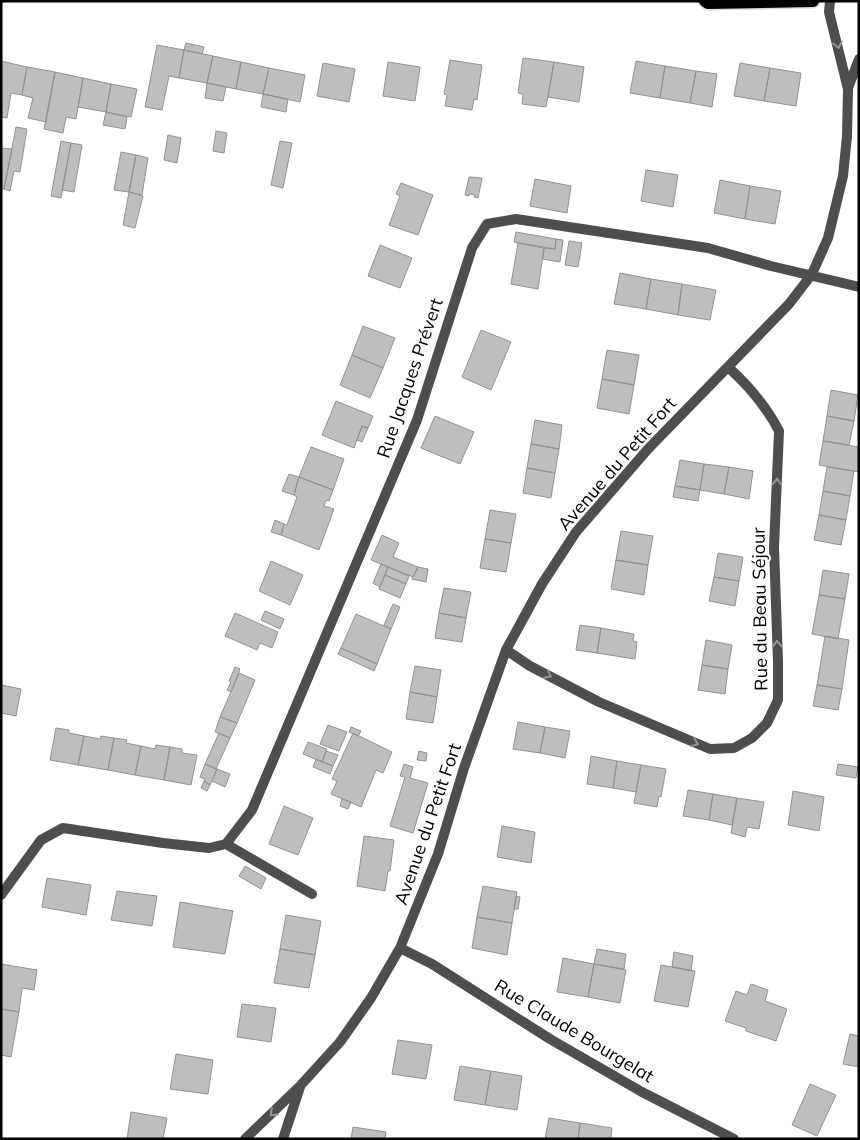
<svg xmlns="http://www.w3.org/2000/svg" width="860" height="1140" font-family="Mulish,sans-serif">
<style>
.building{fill:#bebebe;stroke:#929292}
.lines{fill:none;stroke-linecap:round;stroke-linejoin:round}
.primary-casing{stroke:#dbdbdb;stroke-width:15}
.minor{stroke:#4e4e4e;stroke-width:10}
.primary{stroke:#000;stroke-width:12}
.oneway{stroke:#959595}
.labels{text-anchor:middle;stroke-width:4;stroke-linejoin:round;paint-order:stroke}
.street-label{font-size:18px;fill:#000;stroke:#fff}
</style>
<rect width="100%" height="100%" fill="#fff"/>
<path class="building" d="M186,43L204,47L202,54L184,50Z
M157,45L184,50L179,78L169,76L162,110L145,107Z
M184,50L213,56L207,83L179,78Z
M213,56L241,62L236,89L207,83Z
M523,58L554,62L546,107L522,104L523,94L518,93Z
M450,60L482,65L477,100L474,99L472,110L445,106L447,95L444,94Z
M1,61L27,67L22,95L11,93L7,118L1,117Z
M636,61L665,66L660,98L630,93Z
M241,62L269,68L263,94L236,89Z
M388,62L420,67L415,101L383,96Z
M554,62L584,67L579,102L548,97Z
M323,63L355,69L349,102L317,96Z
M740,63L770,68L764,101L734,96Z
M665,66L696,71L690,103L660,98Z
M27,67L55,72L46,122L28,118L33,98L22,95Z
M269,68L305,75L300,102L263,94Z
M770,68L801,73L796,106L764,101Z
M696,71L717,74L712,107L690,103Z
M55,72L83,78L76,119L66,117L63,133L44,129Z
M83,78L111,84L106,112L78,107Z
M207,83L226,87L223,101L205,98Z
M111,84L137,89L131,117L106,112Z
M263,94L288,99L286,112L261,107Z
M106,112L127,117L125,129L103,125Z
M16,127L27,129L20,172L14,171L10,191L4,189Z
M216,131L227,133L224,153L213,151Z
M168,135L181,138L177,163L164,160Z
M61,141L71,143L61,198L51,196Z
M280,141L292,143L283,188L271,185Z
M71,143L82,145L74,192L62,190Z
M1,148L12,149L4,189H1Z
M121,152L136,155L129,192L114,190Z
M136,155L148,158L142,195L129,192Z
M646,170L678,175L673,207L641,201Z
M469,177L482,178L478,198L474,197L475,195L469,194V196L465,195Z
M535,179L571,186L567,213L530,206Z
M720,180L750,186L745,219L714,213Z
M401,183L433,195L418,235L389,225L400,196L396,194Z
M750,186L781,191L775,224L745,219Z
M129,192L143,196L135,228L123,225Z
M516,232L556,239L555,249L514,242Z
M556,239L563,240L560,262L543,259L544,248L555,249Z
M569,241L582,243L578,267L565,265Z
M518,243L544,248L538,289L511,284Z
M380,245L412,258L400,288L368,276Z
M620,273L651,279L646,309L614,304Z
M651,279L682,284L678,315L646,309Z
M682,284L716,290L710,320L678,315Z
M363,326L395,338L383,368L352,355Z
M481,330L511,342L491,390L462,377Z
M607,350L639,355L634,385L602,379Z
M352,355L383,368L370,398L340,385Z
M602,379L634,385L629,414L597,408Z
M831,390L858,395L854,421L827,416Z
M336,401L373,416L368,428L362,426L354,448L322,435Z
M435,416L474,432L460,464L421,448Z
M827,416L854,421L849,445L823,441Z
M535,420L562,425L559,449L531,444Z
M362,426L368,428L362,442L357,440Z
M823,441L859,447V472L819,465Z
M531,444L559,449L555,473L527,468Z
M311,447L344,459L333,490L299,477Z
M680,460L704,464L700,490L675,486Z
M704,464L729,467L724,494L700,490Z
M729,467L753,471L749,499L724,494Z
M827,467L854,471L850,496L823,491Z
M527,468L555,473L551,498L523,493Z
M289,474L299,477L294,495L282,491Z
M299,477L333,490L329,501L326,500L324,506L334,509L319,550L281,535L284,524L287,525L297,497L294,495Z
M675,486L700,490L698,501L673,497Z
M823,491L850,496L846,520L819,515Z
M490,510L516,514L511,543L485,539Z
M819,515L846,520L841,545L814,540Z
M275,520L284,524L281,535L271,532Z
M621,531L653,536L648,565L616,560Z
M382,535L399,543L393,557L418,567L413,577L371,560Z
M485,539L511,543L506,572L480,568Z
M718,553L743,557L739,581L714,577Z
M616,560L648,565L644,595L611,589Z
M271,561L303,575L290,605L259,591Z
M381,564L388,567L380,587L373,583Z
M388,567L409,576L406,584L385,575Z
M418,567L428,569L426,582L412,579Z
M823,570L849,574L845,599L819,595Z
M385,575L406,584L400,598L379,589Z
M714,577L739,581L735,606L709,601Z
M444,588L471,592L466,618L439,613Z
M819,595L845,599L838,639L812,634Z
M393,604L400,607L391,629L384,625Z
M265,611L284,619L280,629L261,620Z
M235,613L278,632L272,648L260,643L257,650L225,636Z
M439,613L466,618L462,642L435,638Z
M356,614L391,629L377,664L341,648Z
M580,625L601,628L597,653L576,650Z
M601,628L634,634L633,641L637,642L635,659L597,653Z
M825,636L849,640L842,689L817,685Z
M706,640L732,645L728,669L702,665Z
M341,648L377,664L374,671L338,654Z
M702,665L728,669L725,694L698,690Z
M415,666L441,670L437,697L410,692Z
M235,667L240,669L231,692L227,690L231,682L229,681Z
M239,673L255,680L237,723L220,717Z
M1,685L21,689L16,716L1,713Z
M817,685L842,689L838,710L813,706Z
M410,692L437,697L433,723L406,719Z
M220,717L237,723L230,738L215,732Z
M518,722L545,727L540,753L513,749Z
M328,725L347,732L339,751L320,744Z
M351,727L361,731L358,736L349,732Z
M545,727L570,731L565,758L540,753Z
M56,728L69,730V733L84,736L78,765L50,760Z
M219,733L230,738L216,769L205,764Z
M353,733L392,752L383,773L376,770L361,807L331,794L337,781L332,779Z
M84,736L100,739L101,736L114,738L108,770L78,765Z
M114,738L127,740L126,743L141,746L135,775L108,770Z
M308,742L327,749L322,762L303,754Z
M156,745L170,747L164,780L135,775L141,746L155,749Z
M170,747L182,749V753L197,755L191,785L164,780Z
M326,751L338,755L333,766L322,762Z
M419,751L427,753L426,761L417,760Z
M591,756L617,761L613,788L587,784Z
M316,759L333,766L330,774L313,767Z
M617,761L641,765L636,792L613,788Z
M205,764L217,769L210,785L204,781L205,779L200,777Z
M404,764L413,767L410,778L428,783L413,833L390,826L405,777L400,776Z
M838,764L858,767L856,778L836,775Z
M641,765L666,769L661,797L659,796L657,807L634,803Z
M217,769L230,774L225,787L212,781Z
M204,781L210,785L207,791L201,788Z
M688,790L713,794L709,820L683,816Z
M793,791L824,797L819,831L788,825Z
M713,794L737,798L732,825L709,820Z
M737,798L764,802L759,829L747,827L745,837L731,833Z
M342,799L351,802L348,809L340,806Z
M284,806L313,818L298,855L269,844Z
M502,826L535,832L531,863L497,857Z
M364,836L394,840L390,871H388L385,891L357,886Z
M245,866L266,878L261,889L239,876Z
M47,878L91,885L86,915L42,907Z
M483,886L517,892L512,923L477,917Z
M117,891L157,896L152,926L111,920Z
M516,896L520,897L518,909H514Z
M180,902L233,911L225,954L173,947Z
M286,915L321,921L315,955L280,949Z
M477,917L512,923L507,955L472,948Z
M280,949L315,955L309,988L274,983Z
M597,949L626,954L624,969L594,964Z
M674,952L693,956L691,971L672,967Z
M563,958L594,964L588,997L557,992Z
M1,964L37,970L34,990L22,988L19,1012L1,1009Z
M594,964L626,970L620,1003L588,997Z
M661,965L695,971L688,1007L654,1001Z
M751,984L768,990L765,1001L787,1009L776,1041L746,1031V1028L725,1021L736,991L747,995Z
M242,1004L276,1008L271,1042L237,1037Z
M1,1009L19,1012L11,1057L1,1055Z
M850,1034L859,1036V1067L843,1064Z
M398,1040L432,1045L426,1079L392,1074Z
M176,1054L213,1060L208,1094L170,1089Z
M460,1066L491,1071L485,1105L454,1100Z
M491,1071L522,1076L517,1110L485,1105Z
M810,1084L836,1095L817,1136L792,1125Z
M131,1112L167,1118L163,1139H127Z
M549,1118L580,1123L578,1139H545Z
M580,1123L612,1128L611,1139H578Z
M353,1127L386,1132L385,1139H351Z"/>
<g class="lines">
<g class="primary-casing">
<path id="primary" d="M705,1L708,3L813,1"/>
</g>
<path class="minor" d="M848,88L859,59
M506,650L530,666L599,702L710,749L734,748L752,738L767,723L778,700V662L774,547L779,431C766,406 749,386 728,367
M226,844L252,810L417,420L472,248L487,224L516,219L708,248L771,266L859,287
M226,844L312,894
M1,895L41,840L63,828L163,843L209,848L226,844
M400,948L432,964L550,1039L642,1092L734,1139
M245,1139L300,1086L340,1042L371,998L400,948L438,854L464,768L506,650L542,584L576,532L648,449L789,304L812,274L828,238L843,176L847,136L848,89L829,12L830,1
M283,1139L300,1087"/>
<use href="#primary" class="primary"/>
</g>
<defs><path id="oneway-chevron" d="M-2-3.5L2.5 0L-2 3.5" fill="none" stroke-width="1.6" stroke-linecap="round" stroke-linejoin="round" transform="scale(1.25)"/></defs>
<g class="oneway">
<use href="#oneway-chevron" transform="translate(838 45) rotate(77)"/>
<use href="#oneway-chevron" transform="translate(777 482) rotate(-87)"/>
<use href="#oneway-chevron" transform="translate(777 644) rotate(-92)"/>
<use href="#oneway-chevron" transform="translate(548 675) rotate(27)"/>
<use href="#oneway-chevron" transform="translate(695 743) rotate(22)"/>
<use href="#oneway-chevron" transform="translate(273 1113) rotate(137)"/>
</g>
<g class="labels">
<g class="street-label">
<text transform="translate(410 378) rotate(-71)" y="6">Rue Jacques Prévert</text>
<text transform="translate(617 464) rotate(-49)" y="6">Avenue du Petit Fort</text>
<text transform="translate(760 609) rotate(-91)" y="6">Rue du Beau Séjour</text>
<text transform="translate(428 824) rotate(-71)" y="6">Avenue du Petit Fort</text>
<text transform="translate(574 1031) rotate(31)" y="6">Rue Claude Bourgelat</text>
</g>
</g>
<rect width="860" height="1140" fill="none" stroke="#000000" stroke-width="5"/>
</svg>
